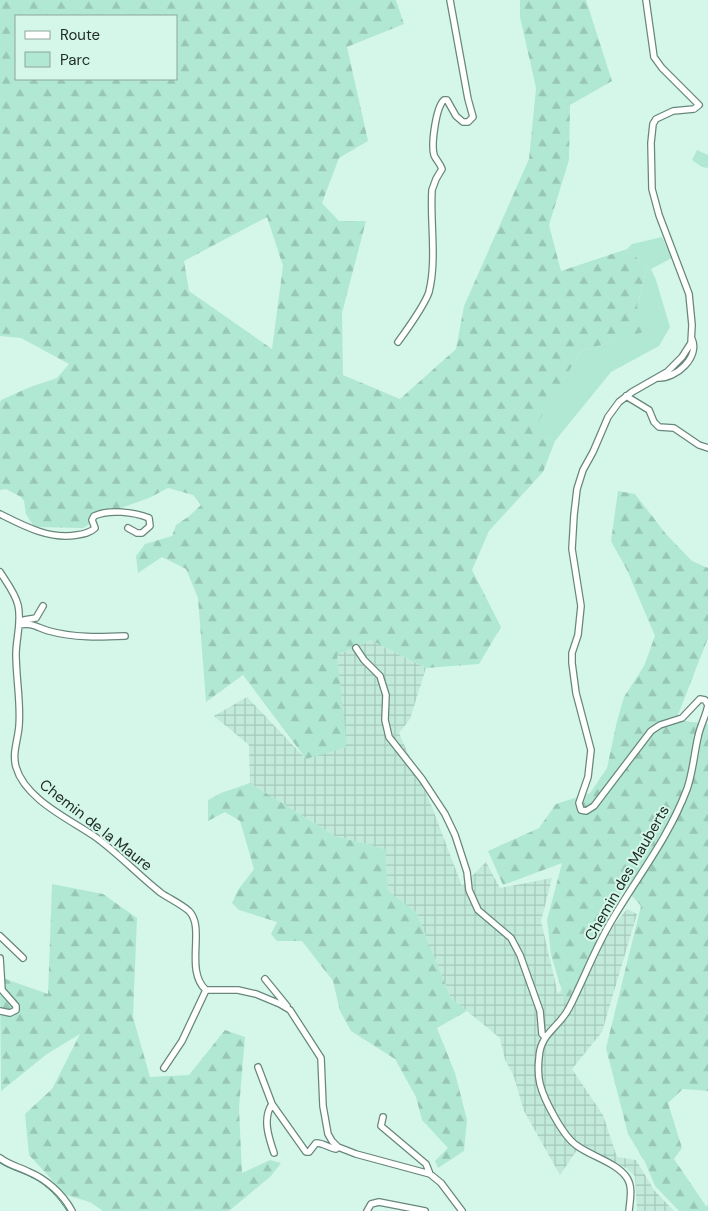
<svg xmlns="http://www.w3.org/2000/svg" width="708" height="1211" font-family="'DM Sans',sans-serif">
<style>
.industrial{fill:url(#industrial-grid)}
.green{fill:#b1e8d3}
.forest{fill:url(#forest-firs);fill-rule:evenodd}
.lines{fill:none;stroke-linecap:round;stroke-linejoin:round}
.stream{stroke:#4d8e79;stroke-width:1}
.street-casing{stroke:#68877b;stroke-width:8}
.street{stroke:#fff;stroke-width:5.5}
.labels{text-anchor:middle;stroke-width:4;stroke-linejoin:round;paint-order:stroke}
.street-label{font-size:15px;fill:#202c28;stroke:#d5f7ea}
</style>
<defs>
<pattern id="industrial-grid" width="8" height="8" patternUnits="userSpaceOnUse" patternTransform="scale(1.25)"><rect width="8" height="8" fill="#c1eada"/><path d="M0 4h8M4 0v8" fill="none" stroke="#a6c9bb"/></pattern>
<pattern id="forest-firs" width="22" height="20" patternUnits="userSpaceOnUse" patternTransform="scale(1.25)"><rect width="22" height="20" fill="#b1e8d3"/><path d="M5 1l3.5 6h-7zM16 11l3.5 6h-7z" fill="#98c7b5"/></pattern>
</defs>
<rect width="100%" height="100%" fill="#d5f7ea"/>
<path class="industrial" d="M371,640L426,668L410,719L399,733L432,807L462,886L486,862L500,888L552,878L541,921L558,994L627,909L637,914L602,1032L572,1069L603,1115L617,1157L636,1160L654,1190L674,1211H637L635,1176L626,1168L581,1144L560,1175L524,1111L513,1074L505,1060L500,1038L451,998L416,912L388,892L385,849L335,836L250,783L249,745L214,716L247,697L306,759L339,684L337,655Z"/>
<path class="green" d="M697,150L708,155V168L702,167L692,160Z
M662,237L672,258L651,269L656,280L670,327L659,346L611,372L555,441L531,432L581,351L649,330L637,308L647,267L627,249L632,244Z"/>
<path class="forest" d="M0,0H396L404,24L347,47L368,141L339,158L322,203L339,221H366L342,313L343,375L400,399L456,349L464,306L529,159L536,88L520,17V0H586L612,81L570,105L569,160L549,225L561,271L627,249L647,267L637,307L650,330L581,351L532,432L555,441L543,472L489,531L472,570L501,627L479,664L426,668L371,640L337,655L347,747L306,759L243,675L206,702L198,598L186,569L162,557L138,573L136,556L145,544L172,536L176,525L188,517L201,505L193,495L168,488L149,498L107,513L83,528L34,527L26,514L24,501L21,497L6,489L0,490V403L1,400L30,387L57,378L69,364L21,338L0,336ZM16,16H176V79H16ZM267,217L283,266L272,349L189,291L184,261Z
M618,491L635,494L666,534L692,561L708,568V638L676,720L708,724V1091L683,1089L668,1103L682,1148L674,1159L706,1206L708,1205V1211H679L655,1186L645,1162L628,1134L606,1048L641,906L624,887L566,1004L551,955L547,920L562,863L503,885L488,851L539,828L556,804L590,793L607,768L617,721L624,697L644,666L655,636L627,570L611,541Z
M250,783L335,836L385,849L388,891L416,912L451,998L467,1011L437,1028L455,1073L467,1120L464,1151L438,1168L435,1161L448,1148L422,1120L416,1097L395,1059L351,1031L340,1011L333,981L302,941H277L271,934L277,922L239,910L232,903L238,890L254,869L240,821L225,812L208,821V800L221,793Z
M52,884L103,894L137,918L133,1017L150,1077L189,1075L225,1030L245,1037L239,1108L242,1173L270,1160L281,1163L271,1176L229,1211H103L90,1202L66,1195L29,1155L25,1114L52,1089L80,1034L47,1054L1,1091L0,972V977L48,994Z"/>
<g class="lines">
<path class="stream" d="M0,1163C11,1170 22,1172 33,1178C47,1185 59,1198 67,1211"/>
<g class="street-casing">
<path id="street" d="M398,342C406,331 425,304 429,292C437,259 430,223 432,190L436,179L442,169C440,163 436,160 434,155C431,144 436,107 444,100H447L456,116L463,122H468L473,117L468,99L450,0
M658,378C676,379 700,357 692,339
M626,396L649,410L654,422L659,427L674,428L699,445L708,448
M0,514C24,526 50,540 77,535C84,534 90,533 95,528L92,520L94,516C109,509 134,512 149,518L150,526L142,533H137L128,528
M0,572C7,583 15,593 18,605C22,622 16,638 16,654C16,678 21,703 19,726C18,740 12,753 16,767C25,799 69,819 94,836C118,853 138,875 161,893C170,899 181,904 189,911C206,928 184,970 206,990H238L256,994L280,1004L290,1010L321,1058L323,1106L328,1134L332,1141L338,1147L356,1154L430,1174L441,1183L462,1211
M24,620L36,618L43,606
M19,625C32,622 38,628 49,631C74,638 100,637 125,636
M356,648L364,660L380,676L386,695L385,720L389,737L422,779L445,814L455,835L467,872L469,890L478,910L511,938L520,955L540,1011L542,1034L545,1037
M0,936L23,958
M0,958L2,990L16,1006V1010L10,1013L0,1011
M265,979L287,1006
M258,1067L272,1104L306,1152H309L316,1143C324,1143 329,1148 336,1149L338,1147
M164,1068L182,1041L206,990
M272,1104C262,1119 269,1138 274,1153
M383,1117L381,1126L426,1164L430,1174
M0,1158C9,1165 19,1167 29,1172C46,1179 63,1194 72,1211
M367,1211L371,1204L379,1202L425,1211
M629,1211C630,1200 633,1187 627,1178C618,1163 590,1156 576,1145C563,1136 544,1100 540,1084C538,1076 538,1067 539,1058C540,1033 559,1028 569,1008C584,979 595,948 612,920C638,876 669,837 687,789C693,772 694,754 698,737C700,726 706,716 708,705L705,700L700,699L682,718L660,725L651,731L594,806L586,811L581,810L579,803L588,777L591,750L576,693L572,663V653L578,635L581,606L572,549L574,515L577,489L583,470L593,452L608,417L619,402L632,392L667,372L682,357L691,343L692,325L689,294L659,215L652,189L651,143L653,124L656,119L673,111L694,109L699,105L662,68L654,57L646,0"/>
</g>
<use href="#street" class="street"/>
</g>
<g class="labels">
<g class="street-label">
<text transform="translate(96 825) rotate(38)" y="5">Chemin de la Maure</text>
<text transform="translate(627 873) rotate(-60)" y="5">Chemin des Mauberts</text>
</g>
</g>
<rect x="15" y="15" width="162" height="65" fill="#d5f7ea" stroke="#8da69c"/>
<rect x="25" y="31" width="25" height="8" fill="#ffffff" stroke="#8da69c"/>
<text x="60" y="40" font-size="15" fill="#202c28">Route</text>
<rect x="25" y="52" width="25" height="15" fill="#b1e8d3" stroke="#8da69c"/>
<text x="60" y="65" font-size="15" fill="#202c28">Parc</text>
</svg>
